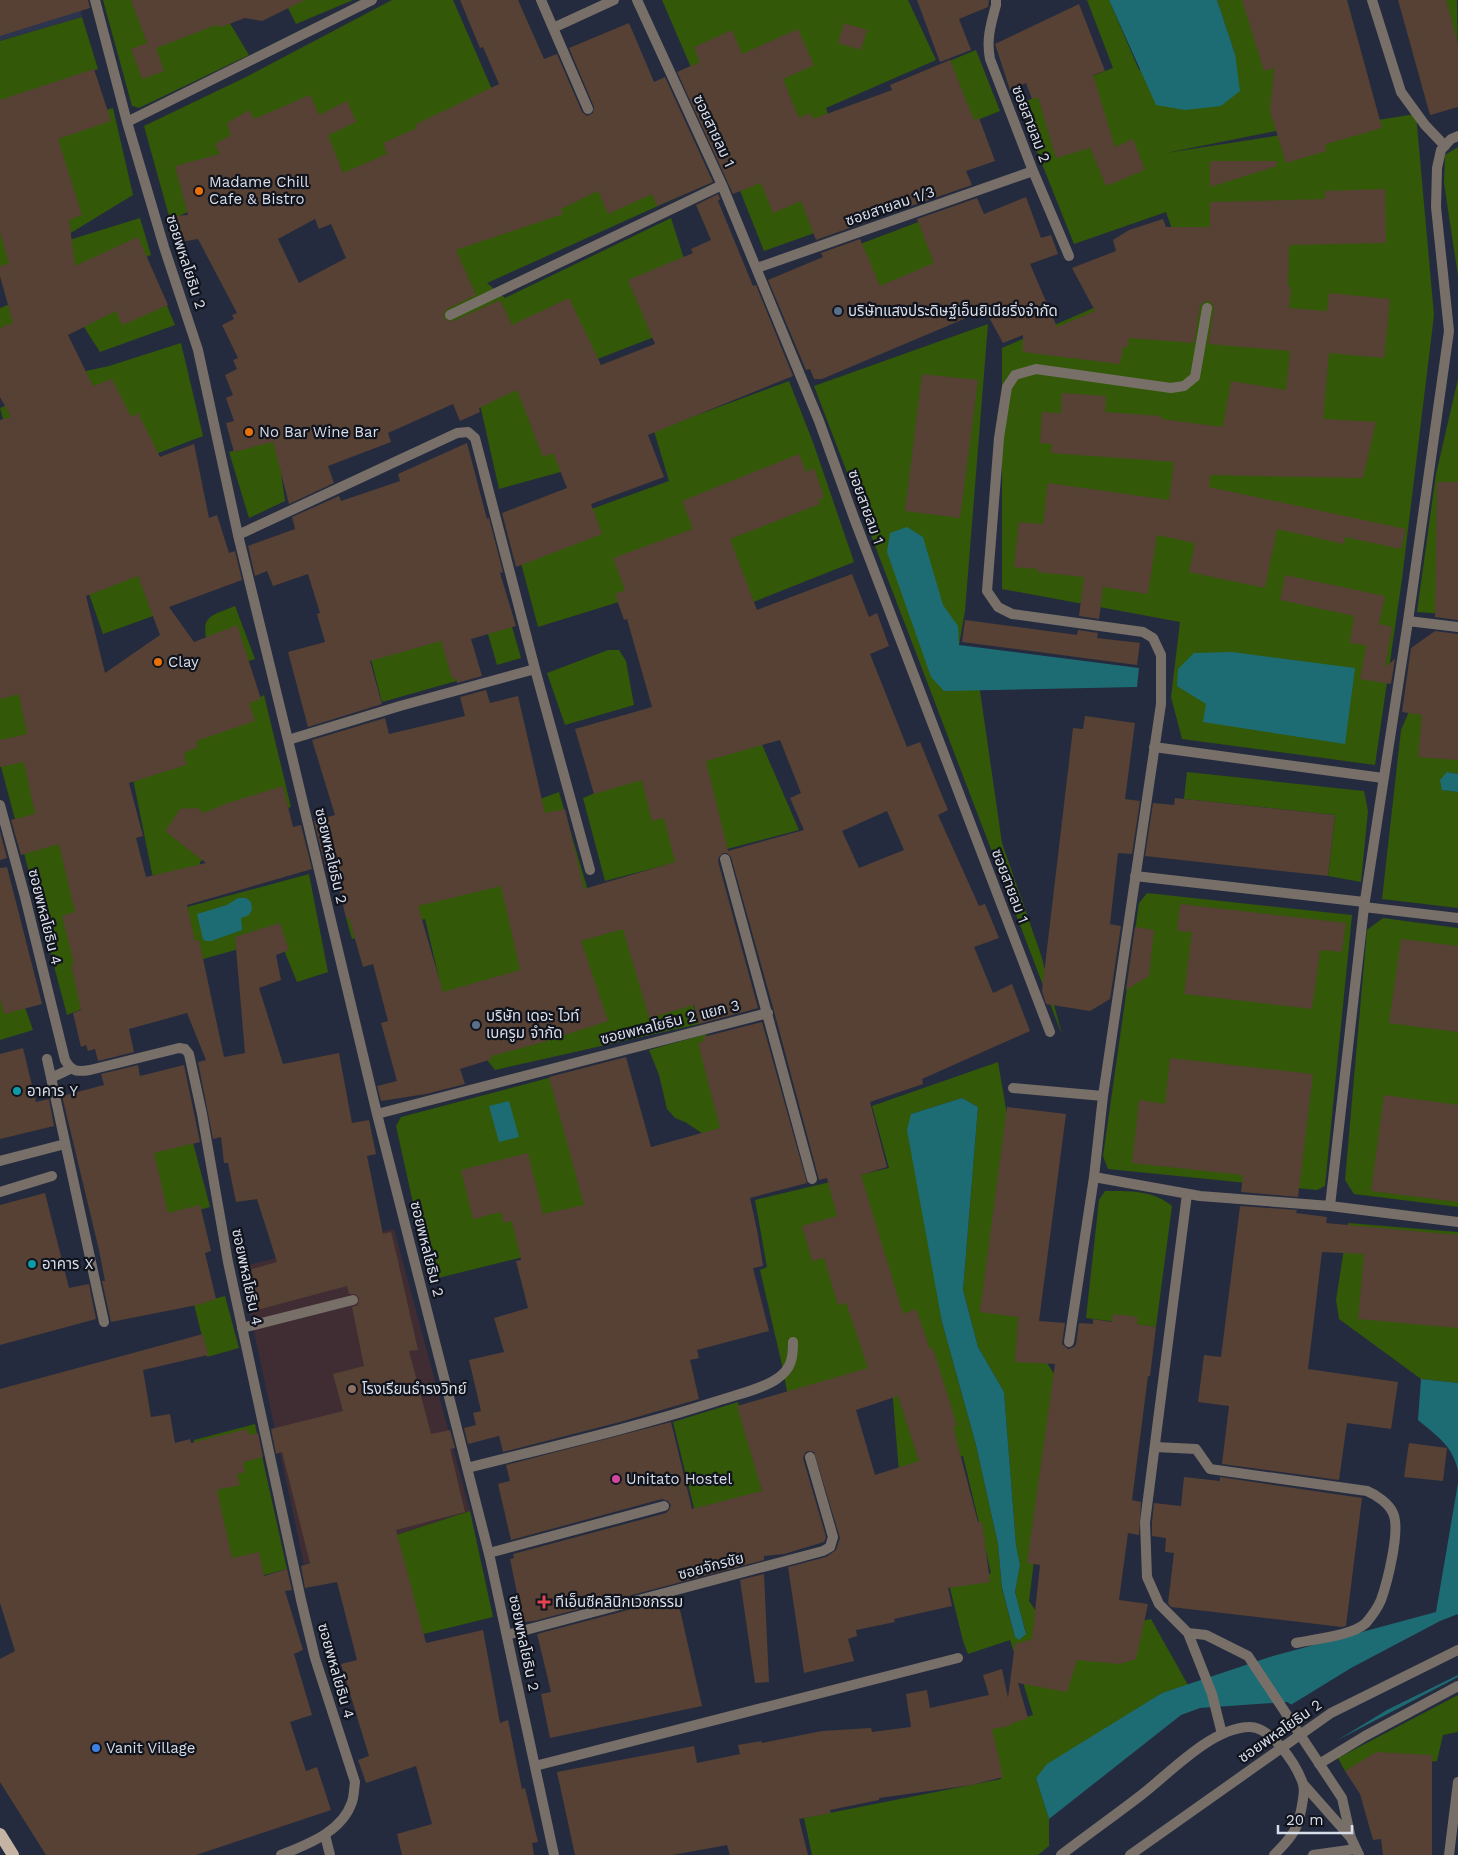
<svg xmlns="http://www.w3.org/2000/svg" width="1458" height="1855" font-family="'Work Sans','Noto Sans Thai',sans-serif">
<style>
.built{fill:#2d344d}
.education{fill:#402d34}
.green{fill:#325808;fill-rule:evenodd}
.water{fill:#1e6c73}
.pier{fill:#252b3e}
.building{fill:#564134;fill-rule:evenodd}
.lines{fill:none;stroke-linecap:round;stroke-linejoin:round}
.service{stroke:#787068;stroke-width:10}
.minor{stroke:#787068;stroke-width:10}
.tertiary{stroke:#787068;stroke-width:10}
.primary{stroke:#c5b4a3;stroke-width:12}
.food-dot{fill:#e8710a;stroke:#11141c;stroke-width:2}
.service-dot{fill:#5c6f8a;stroke:#11141c;stroke-width:2}
.culture-dot{fill:#0f9aa8;stroke:#11141c;stroke-width:2}
.education-dot{fill:#8d6e63;stroke:#11141c;stroke-width:2}
.hotel-dot{fill:#d1479c;stroke:#11141c;stroke-width:2}
.health-dot{fill:#e0444e;stroke:#11141c;stroke-width:2}
.shop-dot{fill:#3f7fe0;stroke:#11141c;stroke-width:2}
.labels{text-anchor:middle;stroke-width:4.5;stroke-linejoin:round;paint-order:stroke}
.street-label{font-size:15px;fill:#d8ddea;stroke:#11141c}
.poi-label{font-size:15px;fill:#d8ddea;stroke:#11141c;text-anchor:start}
</style>
<rect width="100%" height="100%" fill="#252b3e"/>
<path class="built" d="M0,0H79L82,17L0,41Z"/>
<path class="education" d="M394,1229L470,1511L304,1564L240,1267Z"/>
<path class="green" d="M103,0H216L249,55L139,108L132,106Z
M284,0H353L296,24Z
M392,0H453L501,110L343,185L192,210L170,220L144,126L244,78Z
M662,0H908L936,60L826,108L862,216L764,251L690,65Z
M1087,0H1109L1139,70L1235,54L1217,0H1259L1296,127L1166,153L1416,114L1434,315L1402,579L1375,765L1182,739L1171,697L1180,622L1002,589V348L1091,309L1187,273L1166,212L1074,244L1018,104L1113,68Z
M1431,0H1457L1458,67Z
M82,17L98,69L0,101V41Z
M976,50L1000,111L920,143L896,83Z
M664,85L709,183L487,283L505,298L671,218L703,318L595,360L626,454L499,489L481,409L397,227Z
M113,108L133,195L0,276V139Z
M1458,147V276L1444,183L1445,155Z
M140,218L151,255L79,287L161,291L175,325L100,352L79,319L0,388V308L77,278L69,240Z
M921,221L942,279L877,304L855,246Z
M988,324L965,611L959,645L980,691L1002,843L1041,955L1062,1035L814,386Z
M181,343L203,436L119,468L3,419L0,408L86,371L109,366Z
M1458,379V615L1417,612L1436,474Z
M789,381L814,445L854,562L708,620L635,597L538,627L514,537L669,481L654,431Z
M276,437L285,501L249,518L229,452Z
M430,566L460,680L382,702L352,587Z
M155,567L170,610L103,634L88,591Z
M235,606L255,659L164,687L208,647C200,615 209,617 235,606Z
M510,620L521,658L497,665L486,627Z
M608,650H619L626,661L634,705L565,725L547,673Z
M0,669L37,670L92,1005L67,1015L0,763Z
M264,695L291,807L233,827L200,862V884L156,893L131,769L186,736Z
M1410,709L1458,714V774L1447,772L1443,790L1458,792V908L1382,899L1401,730Z
M754,726L799,830L605,881L583,798Z
M1187,772L1364,791L1368,811L1361,882L1328,876L1335,815L1184,799Z
M559,792L593,908L661,896L699,1024L495,1070L446,1008L425,919L352,939L346,918L359,892L409,848Z
M309,874L328,972L297,982L279,938L196,961L187,907Z
M1147,893L1352,915L1325,1186L1317,1190L1108,1169L1103,1156L1139,903Z
M1383,918L1458,928V1207L1354,1194L1345,1180L1367,930Z
M0,936L33,1030L0,1040Z
M706,1034L731,1129L708,1137L685,1122L675,1118L667,1109L659,1075L649,1050Z
M998,1062L1020,1191L1027,1333L1057,1378L1029,1601L1055,1639L1151,1619L1188,1685L1162,1693L1036,1778L1049,1819V1846L1038,1855H812L804,1818L1001,1779L987,1728L1033,1715L1010,1640L968,1654L963,1641L950,1588L991,1573L963,1456L899,1472L892,1388L790,1407L782,1365L760,1270L767,1267L755,1200L889,1168L872,1106ZM962,1098L978,1107L963,1290L978,1347L1004,1392L1016,1545L1020,1565L1015,1592L1026,1633L1015,1637L1002,1589L998,1544L976,1445L942,1322L911,1114Z
M556,1076L604,1237L430,1280L396,1126L401,1117Z
M191,1135L210,1207L166,1219L147,1147Z
M1105,1191C1129,1191 1153,1190 1172,1206L1156,1327L1086,1318L1099,1200Z
M1348,1223L1458,1232V1383L1421,1379L1339,1319L1336,1300Z
M225,1296L239,1348L207,1357L194,1304Z
M738,1402L763,1494L710,1574L673,1422Z
M255,1424L287,1569L220,1587L190,1497L194,1440Z
M470,1511L493,1617L391,1642L359,1547Z
M1458,1695V1732L1443,1735L1437,1761L1345,1771L1338,1758Z"/>
<path class="water" d="M1109,0H1217L1235,54L1240,91L1221,106L1185,110L1156,105Z
M907,527L923,537L943,605L958,626L959,645L1139,668L1137,687L944,691L931,677L887,552L890,533Z
M1232,652L1355,668L1345,744L1203,722L1206,704L1177,686L1178,669L1194,653Z
M1447,772L1458,774V792L1442,790L1440,780Z
M238,898H246L251,902L252,910L249,915L241,918L242,930L211,941H206L203,939L197,914L227,905Z
M962,1098L978,1107L963,1290L978,1347L1004,1392L1016,1545L1020,1565L1015,1592L1026,1634L1019,1640L1015,1637L1002,1588L998,1544L976,1445L942,1322L907,1130L911,1114Z
M509,1101L519,1137L499,1142L489,1106Z
M1421,1379L1458,1383V1471C1453,1446 1437,1436 1418,1420Z
M1458,1483V1677L1330,1744L1307,1714L1287,1702L1200,1708L1181,1715L1049,1819L1036,1778L1047,1764L1162,1693L1273,1656L1436,1612Z"/>
<path class="pier" d="M1458,1614V1675L1387,1710L1328,1746L1305,1716L1289,1706L1351,1668L1440,1621Z"/>
<path class="building" d="M0,0H88L90,8L0,36Z
M131,0H305L262,21L245,18L221,27L216,25L156,48L164,71L142,79L131,49L147,43Z
M460,0H518L544,59L557,54L582,112L587,116L593,113L594,107L569,48L629,23L654,82L665,77L713,182L657,206L652,194L608,214L598,191L561,209L563,214L456,250L476,295L447,309L443,315L446,320L453,321L500,300L512,325L569,298L601,365L655,344L628,280L693,253L691,249L711,240L696,205L718,194L720,199L718,201L753,286L756,285L793,376L648,435L664,477L591,504L602,534L516,567L502,513L567,488L553,453L543,457L517,390L479,408L480,412L460,421L453,404L388,433L391,442L328,466L334,483L289,504L273,442L234,452L226,423L234,421L226,398L233,395L225,375L237,369L233,360L238,358L222,325L234,319L232,315L237,313L198,239L180,242L174,216L188,215L175,166L220,154L215,144L231,135L227,123L249,110L254,119L310,95L319,115L347,101L356,122L328,135L343,173L387,154L383,143L417,128L415,125L499,84L483,47L480,48ZM315,219L319,229L331,224L346,258L299,283L278,239Z
M917,0H989L988,7L959,19L971,50L940,62Z
M1242,0H1347L1382,128L1326,144V151L1286,163L1270,111L1274,68L1264,71Z
M1398,0H1446L1458,44V107L1430,115Z
M1079,4L1105,71L1093,75L1115,147L1133,139L1145,170L1106,186L1090,148L1056,158L1038,97L1032,99L1026,83L1010,90L996,47L995,44Z
M844,23L867,30L861,50L838,43Z
M798,29L814,65L783,79L799,118L810,113L813,119L892,90L890,85L950,60L974,120L979,118L995,161L966,171L972,185L911,206L907,196L851,215L855,226L816,240L801,201L773,213L761,183L733,194L677,72L700,62L694,47L732,30L742,54Z
M94,69L111,121L58,139L82,215L69,220L75,266L138,237L168,305L122,325L116,311L68,335L93,386L112,379L131,417L138,413L160,457L194,444L209,518L217,515L229,553L235,551L242,580L169,607L194,642L237,625L261,699L249,703L255,721L196,741L198,747L184,753L186,765L129,783L143,836L136,838L146,877L206,863L165,831L180,809L198,808L203,813L228,803L283,786L293,827L301,825L312,869L187,905L195,941L199,940L224,1057L245,1053L235,937L280,923L289,950L276,955L281,980L259,988L283,1064L339,1053L352,1123L369,1120L376,1154L367,1156L383,1234L391,1232L398,1261L418,1350L409,1351L431,1434L450,1430L455,1448L450,1449L465,1512L396,1530L426,1643L483,1630L500,1723L508,1720L522,1789L525,1788L538,1842L532,1843L534,1855H402L397,1834L432,1824L416,1766L366,1783L358,1760L369,1756L341,1664L357,1660L337,1582L305,1588L301,1566L310,1563L282,1452L276,1454L271,1429L343,1411L333,1374L364,1366L352,1307L358,1305L359,1298L355,1294H349L347,1286L257,1310L249,1270L277,1262L257,1199L236,1202L228,1163H224L221,1137L213,1139L198,1062L206,1060L187,1013L129,1029L134,1052L98,1061L95,1049L88,1051L86,1045L81,1047L73,1013L81,1010L71,964L74,963L62,916L75,912L59,844L21,855L11,820L35,814L24,762L0,767V740L27,734L19,694L0,699V420L11,417L0,397V328L13,323L0,276V266L9,263L0,232V100ZM138,576L160,635L105,673L86,596Z
M1210,161H1276L1277,166L1210,187Z
M1385,189L1386,243L1289,245L1288,287H1291L1289,308L1327,311L1329,293L1390,299L1384,358L1329,353L1323,419L1376,422L1363,478L1210,475L1209,487L1406,529L1401,549L1345,537L1344,544L1277,529L1265,588L1189,572L1195,543L1157,535L1148,594L1103,587L1099,619L1079,616L1084,577L1037,572L1038,569L1014,567L1019,522L1043,524L1048,483L1169,500L1174,462L1051,453L1052,444L1040,443L1042,412L1061,413L1062,393L1106,396L1105,412L1161,416V419L1223,427L1231,381L1286,390L1290,351L1208,344L1214,309L1212,303L1208,301L1204,302L1200,306L1194,343L1129,338L1128,347H1123L1120,364L1023,352V335L1003,343L985,310L822,379H814L810,369L806,370L768,280L823,257L821,253L860,239L880,286L934,263L917,219L977,198L984,214L1026,197L1041,238L1051,235L1058,254L1030,264L1057,327L1095,311L1072,268L1116,251L1113,240L1129,230L1163,219L1166,227H1210V202L1325,199V191Z
M922,374L978,380L960,518L905,511Z
M467,443L487,519L489,518L503,572L500,573L516,626L471,639L482,676L457,683L456,678L452,679L441,641L370,661L382,704L308,727L288,652L325,642L317,614L320,613L308,574L273,586L267,571L255,576L248,546L295,529L292,517L339,496L341,501L400,481L398,474Z
M799,454L806,472L814,468L824,497L818,500L820,504L730,539L757,610L852,574L869,617L877,613L889,646L870,654L907,747L920,742L948,810L938,815L979,906L985,904L999,938L974,947L993,993L1012,984L1030,1031L922,1079L923,1084L870,1102L887,1167L861,1175L903,1314L916,1309L930,1349L933,1348L957,1426L953,1427L978,1522H982L990,1582L948,1588L952,1606L894,1619L895,1622L856,1630L857,1636L848,1639L854,1661L804,1673L788,1567L826,1557L836,1550L840,1538L814,1452L808,1451L805,1453L803,1458L826,1537L824,1542L784,1554L764,1556V1560L534,1621L523,1622L510,1559L514,1558L513,1554L666,1513L669,1510L671,1505L668,1501L662,1499L511,1540L498,1484L510,1481L506,1465L671,1422L692,1509L762,1491L737,1406L868,1368L846,1303L838,1305L824,1258L812,1261L802,1226L837,1216L827,1178L819,1180L774,1011L731,857L727,853H723L719,857L718,861L758,1008L699,1024L694,1005L649,1018L623,929L581,941L608,1021L540,1043L491,1056L492,1059L460,1069L465,1084L426,1094L381,1101L377,1086L397,1081L381,1023L388,1021L373,964L363,967L349,918H346L333,863L325,865L314,821L335,815L312,740L385,718L389,734L465,716L460,697L486,690L490,703L518,696L545,813L565,809L584,889L675,862L664,818L652,821L642,780L594,794L575,729L652,707L627,619L624,620L615,594L625,590L613,558L693,529L682,501ZM780,740L801,793L790,798L804,830L728,851L706,761ZM887,811L904,850L859,868L842,831ZM501,886L520,970L443,992L418,906ZM898,1396L919,1461L875,1475L856,1410Z
M1437,482H1458V620L1435,617Z
M1285,575L1385,596L1379,624L1392,627L1385,667L1395,659L1391,684L1360,679L1366,645L1350,643L1354,616L1280,600Z
M965,620L1077,635L1078,630L1098,633L1097,638L1140,643L1137,665L962,642Z
M1435,631L1458,634V760L1418,757L1422,715L1402,712L1411,648Z
M1085,716L1135,723L1125,799L1140,801L1132,854L1118,853L1110,924L1121,926L1110,999L1090,1011L1046,1004L1042,991L1073,728L1083,729Z
M1175,798L1335,815L1328,876L1145,856L1153,803L1174,805Z
M0,831L7,858L0,860Z
M7,867L42,1004L4,1014L0,997V868Z
M1180,904L1346,923L1342,952L1320,950L1312,1009L1184,994L1192,932L1177,931Z
M1135,927L1154,930L1149,976L1126,990Z
M1401,939L1458,946V1032L1389,1023Z
M762,1022L807,1183L750,1198L758,1235L763,1266L753,1268L769,1331L697,1350L699,1358L690,1360L699,1399L620,1422L503,1452L499,1436L468,1444L464,1428L476,1425L473,1413L481,1411L469,1360L504,1352L494,1318L528,1308L516,1261L521,1260L512,1221L504,1223L501,1212L473,1219L461,1170L528,1153L543,1214L584,1205L549,1077L626,1057L651,1147L720,1128L698,1043L704,1041L703,1037Z
M23,1048L36,1102L49,1099L54,1126L0,1139V1054Z
M1170,1058L1313,1074L1298,1197L1241,1192L1243,1175L1132,1163L1139,1100L1165,1104Z
M138,1065L140,1076L184,1065L200,1142L154,1153L168,1213L200,1205L211,1251L205,1253L216,1299L197,1305L111,1322L102,1281H105L99,1250L62,1096L104,1085L101,1074Z
M1384,1095L1458,1105V1202L1371,1191Z
M1007,1107L1066,1114L1039,1321L1065,1323L1062,1344L1068,1349L1074,1347L1076,1344L1079,1323L1093,1324V1319L1112,1322L1113,1314L1138,1317L1137,1324L1156,1327L1150,1376H1148L1132,1500L1141,1502L1139,1535L1128,1533L1119,1600L1148,1604L1136,1659L1120,1664L1077,1660L1067,1692L1018,1683L1028,1718L1010,1724V1726L992,1729L1003,1777L972,1785L879,1798V1800L830,1810L831,1813L799,1819L808,1855H730L727,1845L672,1855H575L557,1772L694,1746L697,1763L740,1754L738,1745L761,1741L762,1743L822,1731L871,1728L872,1732L911,1727L906,1694L927,1690L930,1708L989,1695L983,1675L1002,1669L1008,1698L1015,1644L1032,1639L1040,1565L1027,1563L1055,1364L1015,1362L1018,1317L980,1312Z
M45,1193L69,1288L89,1284L96,1319L0,1345V1205Z
M1240,1206L1297,1210L1296,1213L1327,1217L1326,1223L1458,1235V1328L1358,1319L1364,1254L1322,1252L1308,1369L1398,1382L1391,1429L1347,1423L1339,1480L1222,1464L1229,1406L1198,1402L1204,1355L1221,1357Z
M203,1334L208,1355L143,1370L151,1417L170,1414L175,1443L190,1439L191,1443L247,1429L249,1435L258,1433L263,1457L243,1462L245,1472L237,1474L240,1485L217,1490L232,1558L259,1552L264,1576L287,1569L292,1590L285,1591L303,1650L294,1654L312,1715L290,1722L306,1771L317,1767L331,1810L196,1855H46L0,1782V1659L15,1651L0,1603V1389Z
M1409,1443L1447,1448L1443,1481L1404,1477Z
M1184,1477L1220,1481V1477L1362,1498L1346,1626L1342,1627L1171,1607L1168,1603L1174,1553L1165,1552L1166,1538L1152,1536V1522L1154,1503L1181,1506Z
M764,1574L769,1682L755,1683L740,1580Z
M677,1597L702,1706L550,1738L541,1694L551,1692L537,1634Z
M1376,1752L1432,1755V1855H1383L1381,1839L1373,1840L1360,1794L1345,1771Z"/>
<g class="lines">
<path class="service" d="M1372,0L1401,92L1425,125L1445,146
M1408,621L1458,627
M1154,747L1383,778
M1135,876L1364,902
M1364,907L1458,918
M1013,1088L1103,1096
M1094,1177L1103,1096L1161,704V655L1153,638L1143,632L1012,614L998,607L987,591L999,438L1007,387L1015,375L1036,369L1171,388L1184,386L1195,377L1207,308
M0,1192L52,1176
M1187,1194L1145,1522L1147,1577L1159,1604L1188,1633
M1330,1206L1364,907L1408,621L1449,331L1436,207L1437,168L1441,150L1451,139L1458,136
M242,1328L353,1300
M1069,1342L1094,1177L1200,1196L1330,1206L1458,1222
M1155,1447L1196,1449L1210,1469L1367,1491C1377,1495 1389,1504 1393,1513C1401,1530 1387,1583 1381,1600C1378,1607 1371,1617 1366,1623C1352,1636 1314,1639 1296,1643
M1222,1734L1212,1694L1188,1633L1206,1635L1248,1656L1342,1798L1351,1838L1359,1855
M1319,1764L1365,1736L1458,1686
M1305,1786L1351,1838
M325,1835L330,1855
M1313,1855L1356,1849
M1449,1855L1458,1782"/>
<path class="minor" d="M95,0L127,122L164,247L198,350L238,535L288,740L377,1114L490,1558L554,1855
M541,0L588,109
M637,0L722,185L819,421L854,518L1050,1032
M996,0V5C991,24 986,39 990,59L1033,171L1069,256
M553,28L614,0
M127,122L372,0
M757,268L1033,171
M450,315L722,185
M238,535L457,433L468,432L475,438L535,669L590,870
M288,740L400,706L535,669
M0,805L25,897L65,1060C72,1072 77,1072 90,1070L179,1048L185,1049L189,1054L202,1114L228,1262L301,1600L315,1658L355,1782C354,1789 354,1796 352,1802C342,1832 308,1844 281,1855
M725,859L812,1179
M47,1059L104,1322
M51,1078L70,1069
M377,1114L768,1013
M0,1161L65,1144
M467,1468C550,1447 633,1428 714,1402C731,1396 764,1389 778,1378C792,1368 793,1357 793,1342
M489,1553L664,1506
M507,1635L823,1551L830,1547L833,1537L810,1457
M535,1766L958,1658"/>
<path class="tertiary" d="M1061,1855C1087,1835 1114,1816 1140,1796C1170,1773 1210,1729 1248,1727C1270,1725 1295,1763 1302,1781C1305,1787 1304,1793 1303,1799C1299,1828 1294,1835 1274,1855
M1130,1855L1331,1713L1458,1650"/>
<path class="primary" d="M0,1834L13,1855"/>
</g>
<g class="food-dot">
<circle cx="199" cy="191" r="5"/>
<circle cx="249" cy="432" r="5"/>
<circle cx="158" cy="662" r="5"/>
</g>
<g class="service-dot">
<circle cx="838" cy="311" r="5"/>
<circle cx="476" cy="1025" r="5"/>
</g>
<g class="culture-dot">
<circle cx="17" cy="1091" r="5"/>
<circle cx="32" cy="1264" r="5"/>
</g>
<circle class="education-dot" cx="352" cy="1389" r="5"/>
<circle class="hotel-dot" cx="616" cy="1479" r="5"/>
<path class="health-dot" d="M541.5 1594.5h5v5h5v5h-5v5h-5v-5h-5v-5h5z"/>
<circle class="shop-dot" cx="96" cy="1748" r="5"/>
<g class="labels">
<g class="street-label">
<text transform="translate(1031 124) rotate(69)" y="5">ซอยสายลม 2</text>
<text transform="translate(714 131) rotate(65)" y="5">ซอยสายลม 1</text>
<text transform="translate(890 206) rotate(-19)" y="5">ซอยสายลม 1/3</text>
<text transform="translate(186 262) rotate(72)" y="5">ซอยพหลโยธิน 2</text>
<text transform="translate(866 507) rotate(70)" y="5">ซอยสายลม 1</text>
<text transform="translate(331 856) rotate(77)" y="5">ซอยพหลโยธิน 2</text>
<text transform="translate(1010 886) rotate(69)" y="5">ซอยสายลม 1</text>
<text transform="translate(45 917) rotate(76)" y="5">ซอยพหลโยธิน 4</text>
<text transform="translate(670 1022) rotate(-14)" y="5">ซอยพหลโยธิน 2 แยก 3</text>
<text transform="translate(427 1249) rotate(76)" y="5">ซอยพหลโยธิน 2</text>
<text transform="translate(247 1277) rotate(78)" y="5">ซอยพหลโยธิน 4</text>
<text transform="translate(711 1566) rotate(-15)" y="5">ซอยจักรชัย</text>
<text transform="translate(524 1643) rotate(78)" y="5">ซอยพหลโยธิน 2</text>
<text transform="translate(336 1671) rotate(74)" y="5">ซอยพหลโยธิน 4</text>
<text transform="translate(1280 1731) rotate(-35)" y="5">ซอยพหลโยธิน 2</text>
</g>
<g class="poi-label">
<text x="209" y="187">Madame Chill<tspan x="209" dy="17">Cafe &amp; Bistro</tspan></text>
<text x="848" y="316">บริษัทแสงประดิษฐ์เอ็นยิเนียริ่งจำกัด</text>
<text x="259" y="437">No Bar Wine Bar</text>
<text x="168" y="667">Clay</text>
<text x="486" y="1021">บริษัท เดอะ ไวท์<tspan x="486" dy="17">เบครูม จำกัด</tspan></text>
<text x="27" y="1096">อาคาร Y</text>
<text x="42" y="1269">อาคาร X</text>
<text x="362" y="1394">โรงเรียนธำรงวิทย์</text>
<text x="626" y="1484">Unitato Hostel</text>
<text x="555" y="1607">ทีเอ็นซีคลินิกเวชกรรม</text>
<text x="106" y="1753">Vanit Village</text>
</g>
</g>
<path d="M1278 1825v8h74v-8" fill="none" stroke="#d8ddea" stroke-width="2.5"/>
<text x="1286" y="1825" font-size="15" fill="#d8ddea" stroke="#11141c" stroke-width="4" paint-order="stroke">20 m</text>
</svg>
